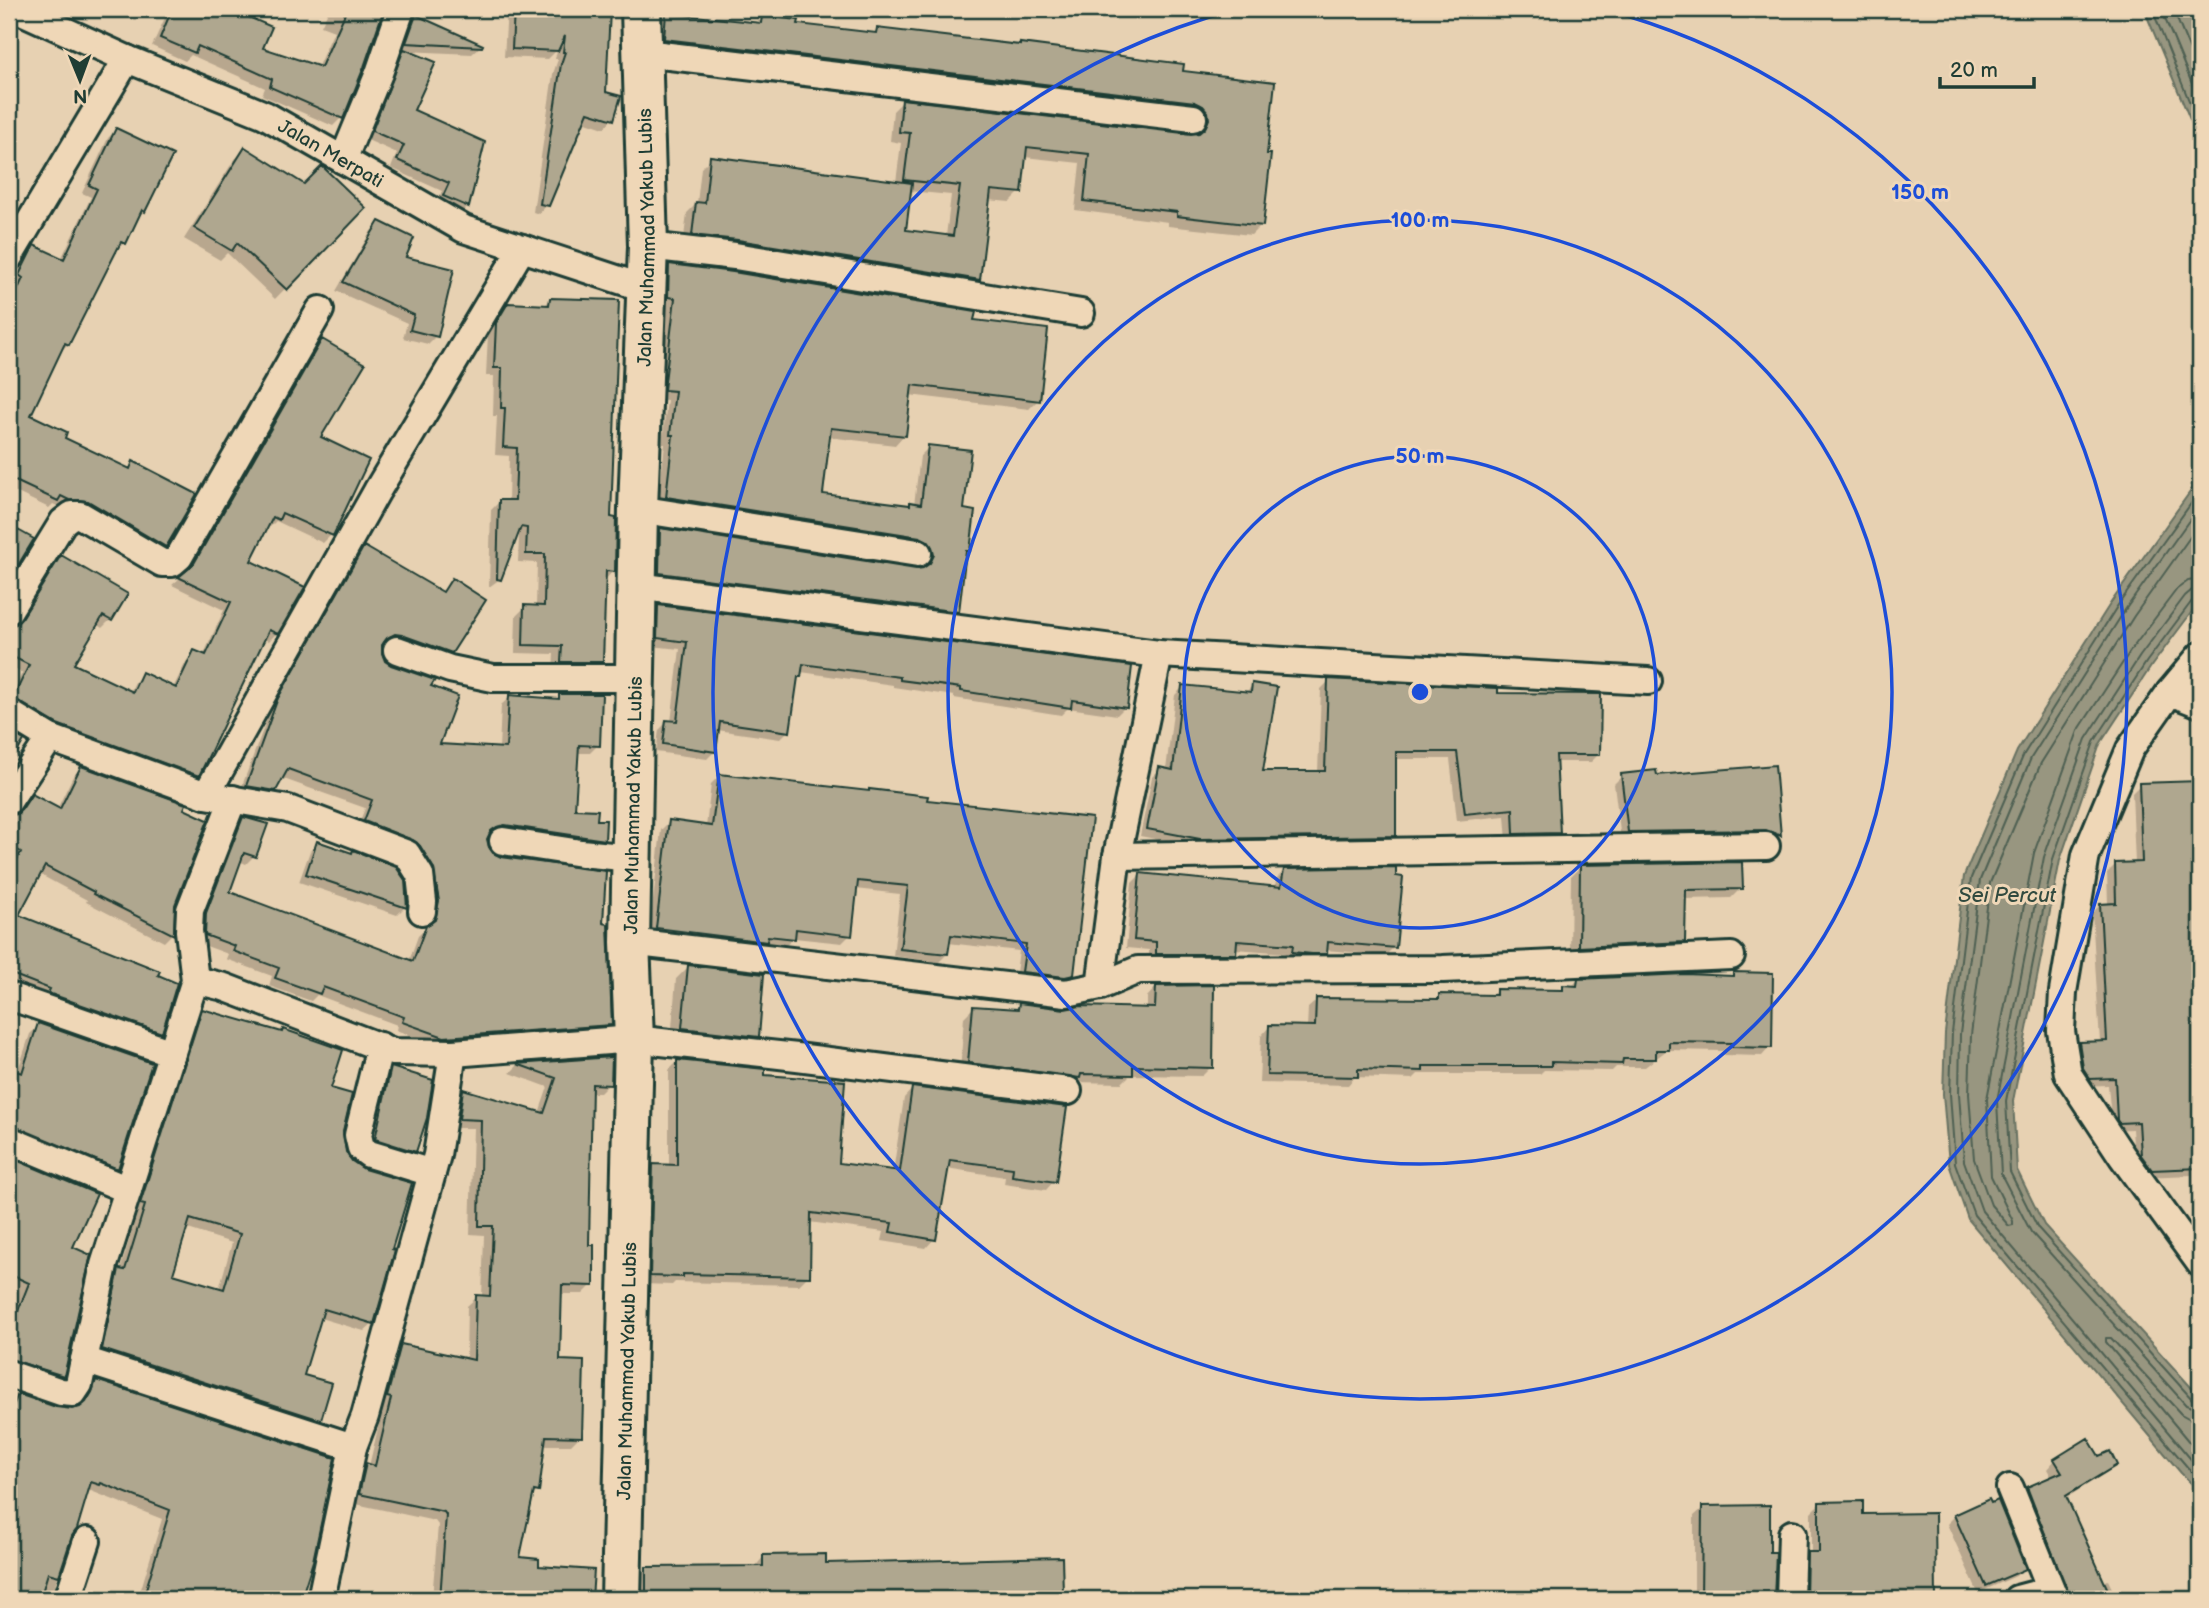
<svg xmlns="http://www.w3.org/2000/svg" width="2209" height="1608" font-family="'Balsamiq Sans',sans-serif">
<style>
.water{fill:#989680;stroke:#687262;stroke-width:2}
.shadow{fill:#0003;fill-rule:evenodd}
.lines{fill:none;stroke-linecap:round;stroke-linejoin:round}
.shore{stroke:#4f6152;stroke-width:2}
.building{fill:#afa78f;stroke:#1f3d34;stroke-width:2;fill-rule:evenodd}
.street-casing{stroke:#1f3d34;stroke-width:32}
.secondary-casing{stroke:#1f3d34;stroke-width:44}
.street{stroke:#efd7b7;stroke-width:26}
.secondary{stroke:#efd7b7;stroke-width:38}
.ring{fill:none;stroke:#1d4ed8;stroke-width:3.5}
.labels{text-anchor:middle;stroke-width:6;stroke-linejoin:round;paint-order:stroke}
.street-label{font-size:19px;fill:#1f3d34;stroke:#efd7b7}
.water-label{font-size:21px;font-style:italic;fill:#314a3f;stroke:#efd7b7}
.centre{fill:#1d4ed8;stroke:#efd7b7;stroke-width:3.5}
.ring-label{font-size:21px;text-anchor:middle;font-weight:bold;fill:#1d4ed8;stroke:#efd7b7;stroke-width:6;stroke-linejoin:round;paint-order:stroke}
</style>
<rect width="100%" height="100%" fill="#e7d1b2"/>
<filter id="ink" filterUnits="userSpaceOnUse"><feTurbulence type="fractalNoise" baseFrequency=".0143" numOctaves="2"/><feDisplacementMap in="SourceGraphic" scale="14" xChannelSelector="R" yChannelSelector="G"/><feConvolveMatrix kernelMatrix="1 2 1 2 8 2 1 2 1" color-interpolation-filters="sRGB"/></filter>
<g filter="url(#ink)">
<path class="water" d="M2144,9H2200V156L2192,124Z
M2200,478V601L2152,665L2100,744L2060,860L2013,1101L2017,1170L2044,1225L2200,1397V1492L2181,1473L1968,1219L1949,1164L1943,1094L1945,1033L1964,876L2017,751L2112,601Z"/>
<path class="shadow" d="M169,9H229L270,28L260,49L317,68L334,31L321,26L329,9H383L341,118L333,126L262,95L265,88L191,55L185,61L152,46Z
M507,9H605L604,93L612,119L604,128L583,121L547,205L539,214L533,212L553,74L558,59H555L557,50L548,59L504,57Z
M1079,9H1142L1136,15Z
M667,15L756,25L763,18L796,25L873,35L877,30L1181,73L1265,156L1261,225L1251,235L1168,226V222L1075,210L1080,163L1024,157L1020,192L1010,202L988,200L978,280L968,289L683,245L687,213L697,203L701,168L711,158L896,182L901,143L890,141L893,111L903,101L1191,135L1198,134L1199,132L1198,123L655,49L657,24ZM909,191L951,195L946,236L904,231Z
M416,17L481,46L472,54L405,51L412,111L468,206L460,214L436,204L442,191L391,168L397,153L365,139L396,59L405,51H399L408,25Z
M116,130L144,211L136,219L124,243L116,251L68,344L60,352L29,416L62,438L128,469L134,463L165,546L157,554L53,504L49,508L9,489V302L16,286L12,284L27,255L35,247L61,259L91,197L82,193L108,138Z
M245,149L304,187L364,208L275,299L227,253L220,260L184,239L234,160Z
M379,223L403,258L436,336L428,344L403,338L407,323L336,291L371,231Z
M670,266L973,322L1038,400L1029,409L909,395L904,435L895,445L828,437L821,495L908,507L914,505L920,456L929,447L963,511L968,551L964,555L957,611L948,620L650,582L651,539L660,530L915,570H923L925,565L924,556L658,506L665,444H662L667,400L656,399L667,307L660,306L661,275Z
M550,300L609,519L613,571L604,581L601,662L592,670H553L554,654L515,653L516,616L525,607H536L537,563L518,562L519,536H516L500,579L489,587L491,510L500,501L508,502L509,456L495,455L497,416H493L494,376H486L488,333L499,314L508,305L544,306Z
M322,341L318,438L366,461L331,535L323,543L276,521L270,527L266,526L248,562L277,633L269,641L263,639L197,775L189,783L49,731L9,701L22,673L9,666V627L16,626L53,565L61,557L126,594L110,620L102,628L96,624L72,665L130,692L135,682L143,674L173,688L187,660L195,652L203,656L224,610L172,585L187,572L314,349Z
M364,548L441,593L452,580L451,652L443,660L385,642L381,644L380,654L384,662L428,687L437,746L499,749L501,705L510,697L555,700L560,696L598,745L590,753H577L574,810L596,821L603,839L595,847L495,833L488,834L486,839L492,854L601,925L610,1024L602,1032L435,1045L396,1030L397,1025L317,995L311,1001L269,986L272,976L226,959L228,954L198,943V923L235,827L243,819L254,856L246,864L239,861L228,893L409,961L418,936L428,926L431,910L426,875L357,829L365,808L281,778L266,798L239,794L271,708L356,556Z
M659,606L1125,707L1117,715L1068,708L1061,715L954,698V696L893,687V685L801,672L800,677L795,681L788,731L780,739L717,730L715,751L707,759L656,752L659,730L667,722H671L680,649L650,646L651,614Z
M1329,681L1496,694L1599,754L1591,762H1554L1558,833L1550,841H1507L1505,816L1457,821L1450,759H1394V835L1386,843L1191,846L1140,836L1152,777L1160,769L1166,770L1175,695L1183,687L1245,693L1253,685L1261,773L1318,772L1321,689Z
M81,768L173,904L172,934L164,942L86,902L87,900L39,874L23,897L9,889V817L15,816L32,796L57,809L73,776Z
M719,776L925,801L1072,974L1064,983L1015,980L1019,951L948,943L947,954L939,962L893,956L900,894L855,889L850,935L842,943L794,938L785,946L764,943L758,949L649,936L661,830L669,822L706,827L711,784Z
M1622,776L1655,777L1779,835L1771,843L1621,840L1614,784Z
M2200,783V1255L2194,1247L2192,1175L2144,1177L2134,1163L2132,1129L2112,1130L2108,1085L2082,1086L2072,1052L2080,1044L2100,1043L2092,913L2100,905H2108L2107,873L2115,865L2135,864L2132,793L2140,785Z
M318,843L405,907L397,915L299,882L310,851Z
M1581,866L1741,888L1731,898L1684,899L1683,942L1673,951L1570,956L1571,876Z
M1284,871L1394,878V947L1386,955L1325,950L1317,961L1285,959L1286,953L1235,949L1234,953L1226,961H1149V950L1126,948L1132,883L1140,875L1275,888L1276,879Z
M9,920L78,948L160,1032L151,1041L9,985Z
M689,966L757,1036L745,1048L671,1040L676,979Z
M1734,974L1770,1047L1762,1056L1724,1055V1051L1667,1050L1645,1067H1616L1612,1071L1544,1070L1540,1074H1418L1413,1079L1355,1077L1348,1085L1259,1083L1261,1036L1269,1027L1307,1028L1308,1008L1317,1000L1435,1001L1440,996L1490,997L1497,990L1560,992L1564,987H1571L1578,980L1730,978Z
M1156,987L1211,1067L1202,1076L1130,1075L1122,1083L1074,1082L960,1072L964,1017L974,1007L1014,1011L1019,1005L1065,1010L1147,1009V997Z
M203,1011L329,1089L344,1152L390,1250L373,1323L364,1331L320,1318L302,1376L319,1419L310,1428L95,1358L111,1280L120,1271L137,1214L132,1212L194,1019ZM185,1228L232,1243L219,1289L171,1275Z
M39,1025L117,1168L108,1177L9,1135V1070L17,1073L30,1034Z
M610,1058L609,1084L600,1093H590L588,1247L592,1285L583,1294H560L558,1362L580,1436L571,1445H543L537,1491L531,1497L517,1559L537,1567L593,1572L590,1599H432L438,1525L435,1521L351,1503L357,1475L366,1465L369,1466L383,1407L379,1406L393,1355L402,1346L466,1360L467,1306L477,1297H482L484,1235L470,1234L473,1128H450L455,1100L464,1091L539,1113L548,1087L510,1073L517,1066Z
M678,1061L763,1077L837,1165L893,1172L904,1098L912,1089L1054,1181L1046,1190L1004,1184L1005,1177L946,1168L934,1239L926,1248L882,1241L884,1232L809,1222L808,1276L799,1285L675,1282L672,1285L642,1284L645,1175L654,1166L669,1167V1070Z
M392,1070L415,1151L407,1159L368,1147L384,1078Z
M9,1159L94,1195L70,1248L63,1376L54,1385L9,1369Z
M96,1382L301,1596H304V1599H138L162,1519L91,1491L87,1492L70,1535L51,1599H9V1392L59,1409H79L87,1392Z
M2099,1458L2115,1465L2106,1473L2066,1498L2103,1582L2108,1580L2117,1599H2060L2019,1498L2028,1489L2052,1478L2047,1469L2055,1460Z
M1819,1504L1862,1516L1933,1515L1934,1599H1798L1799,1563L1811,1554V1512Z
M1703,1508L1768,1554H1774L1773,1599H1694V1516Z
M1955,1516L2024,1568L2016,1576L1978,1593L1947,1524Z
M764,1556L825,1565L1060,1559L1061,1599H638V1578L647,1568H754Z"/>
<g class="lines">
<path class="shore" d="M2152,9L2200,128
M2161,9L2200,103
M2173,9L2200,75
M2200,491L2118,605L2024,754L1971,878L1952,1033L1950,1094L1955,1163L1974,1215L2200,1482
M2200,505L2125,610L2031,758L1980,880L1960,1034L1959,1094L1964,1161L1982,1211L2200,1470
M2200,523L2134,616L2041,763L1990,883L1971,1035L1969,1094L1974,1159L1991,1205L2009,1226L2013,1225V1221L1991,1176L1987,1099L2034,853L2078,731L2131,650L2177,589L2188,581L2200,579
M2200,589L2192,590L2185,596L2140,656L2086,739L2044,857L1997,1101L2001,1174L2031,1232L2186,1405L2200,1410
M2200,598L2192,601L2147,661L2094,742L2053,859L2006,1101L2010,1172L2038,1228L2192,1399L2200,1401
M2200,1421L2190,1419L2181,1414L2111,1338H2106V1342L2200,1455"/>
</g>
<path class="building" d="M172,9H230L272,27L263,48L321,67L347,9H384L364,67L343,119L270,87L272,79L198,46L195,53L160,38Z
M514,9L610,10L606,92L621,96L614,120L588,112L549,206L540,204L561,64L565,52H563L565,36L558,51L512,49Z
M666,13L761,23L762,16L799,20L798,24L876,33L877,28L1020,45V43L1184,64L1183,71L1275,82L1267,154H1271L1263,226L1177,216V212L1084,201L1089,154L1027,147L1022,193L991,190L980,280L738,240L692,235L696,202L705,203L710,156L912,183L906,230L953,236L960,186L904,180L910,133L899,132L902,99L1191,134L1199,133L1205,128L1209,119L1208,112L1203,106L1195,102L664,39Z
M416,15L483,45L482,47L406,43Z
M404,49L436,62L414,110L485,142L469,207L443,196L449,183L397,160L404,145L372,131Z
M116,128L173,155L145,212L142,210L126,244L121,242L69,345L65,343L31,415L67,432L65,438L130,469L133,461L197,494L166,547L88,501L69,500L61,496L58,501L9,478V309L23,278L19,275L34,245L64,259L97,189L89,185Z
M245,147L304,184L322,166L366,208L287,290L237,243L232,251L194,228Z
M379,221L414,238L406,257L454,269L438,337L410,330L414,315L343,282Z
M669,264L733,272L976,312L974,320L1048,329L1040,401L912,385L906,436L831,428L823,494L910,505V502L921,504L928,445L971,450L964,509L975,511L970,551H966L959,612L659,573L660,528L916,569L923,568L930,563L934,555L932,547L928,541L920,537L666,497L673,435H670L675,391L664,390L675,298L668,297Z
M550,298L619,300L611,517L616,518L615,572L606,571L603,662H561L562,646L523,645L524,605L544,606L545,554H526L527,528L521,527L501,580L497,579L499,500H515L517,448L503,447L505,408H501L502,368H494L496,323L508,303L549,305Z
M322,339L365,364L321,437L369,460L333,536L282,513L279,520L273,517L251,561L305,587L278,634L269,630L199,776L57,724L13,698L29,665L9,655V626L16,624L22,618L61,555L128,594L112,621L103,616L74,664L133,692L142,672L176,688L194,650L206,655L231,602L178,577L193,565Z
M9,525L34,539L9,580Z
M364,546L443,592L452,578L486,600L452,653L402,635L395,634L387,638L382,645V653L385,661L391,665L435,680L431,686L458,696L440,744L506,748L509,695L559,699V694H602L600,746L579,745L575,809L598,810L597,820H606L605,840L505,825L497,827L491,831L487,839L489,847L493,853L501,857L606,871L603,923L608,924L612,1025L444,1037L402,1022L404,1017L323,987L320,994L275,978L279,968L233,951L235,946L205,935L206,913L243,817L268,824L256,857L244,853L230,892L413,961L426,926L435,920L439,901L433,867L420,846L413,840L364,821L372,800L288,769L276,791L246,786L278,698Z
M658,605L1132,666L1127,708L1072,700L1071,708L1039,703L961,691V688L900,680V677L803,664L801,677H798L790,732L720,722L716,752L663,744L666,720L677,721L687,642L657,638Z
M1328,679L1498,688V693L1601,694L1600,755H1556L1560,833L1514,834L1513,809L1465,814L1457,752H1396V836L1200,839L1147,829L1159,767L1173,770L1182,685L1251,692L1252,683L1277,687L1263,771H1325Z
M9,731L24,740L9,767Z
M1775,765L1781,836L1766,830L1628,832L1621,774L1656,770L1657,775Z
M81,766L186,804L184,809L208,820L175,905L174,935L93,894L94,892L45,866L19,915L160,971L158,975L177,983L162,1033L48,993L50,989L9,973V874L21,852L9,845V816L17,814L22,809L32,794L60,809Z
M719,774L869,791V789L928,796L927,800L1092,818L1074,975L1065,977L1022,972L1026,944L951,935L948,954L900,949L908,886L858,881L852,936L796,929L795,939L768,936L767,942L656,928L669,820L712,826Z
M2200,781V1168L2152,1170L2141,1155L2139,1122L2119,1123L2117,1120L2115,1078L2090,1079L2083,1068L2079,1042L2107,1041L2100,904L2116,903L2115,863L2142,862L2139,783Z
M317,841L352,853L353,850L396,867L405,880L407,908L306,874Z
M1742,862L1743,889L1686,890L1685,942L1579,947L1580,865Z
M1396,867V876L1403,877L1396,948L1328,942L1327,954H1312L1292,952L1293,945L1237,941L1236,954H1156V942L1134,940L1140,873L1281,887L1284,869Z
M688,965L764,974L759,1037L682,1028Z
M1733,972L1773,973L1772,1048L1732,1047V1043L1669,1042V1050H1656V1059H1623L1622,1064L1551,1062V1066H1423V1071L1358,1069V1077L1267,1075L1269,1025L1315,1026L1316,998L1439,999V994L1496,995V989L1563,990V985L1577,986L1578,979L1685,974L1733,976Z
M1214,985L1213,1068L1133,1066V1075L1081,1074L1080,1078L968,1063L973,1006L1018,1009L1019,1003L1065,1009L1080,1006L1155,1008L1156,986Z
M202,1009L282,1032L283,1029L343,1050L331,1088L352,1094L343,1132L346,1152L352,1161L364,1169L412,1183L392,1249L395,1250L374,1324L324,1309L304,1375L332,1383L321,1420L102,1349L119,1269L125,1270L145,1205L140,1204ZM190,1219L240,1234L224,1289L173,1274Z
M38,1023L152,1063L118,1169L9,1125V1069L22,1073Z
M612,1057L611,1085L592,1084L589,1245H594V1286L562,1285L560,1360L584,1361L582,1437L546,1436L539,1492L534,1491L520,1557L539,1559V1566L594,1570L592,1599H440L446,1515L444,1512L359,1494L366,1463L375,1466L391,1398L387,1397L401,1344L474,1360L476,1295L490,1296L493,1226H479L481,1120L459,1119L463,1089L544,1113L556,1078L517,1064Z
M677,1060L765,1069V1075L845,1081L839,1163L900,1171L912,1087L1067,1107L1056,1182L1012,1176L1013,1168L950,1160L936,1240L890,1232L892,1223L811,1213L810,1277L683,1274V1277L650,1276L653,1164L677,1165Z
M391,1067L433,1080L427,1118L416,1152L375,1139Z
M9,1157L97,1194L73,1247L91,1255L64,1376L9,1359V1334L29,1283L9,1274Z
M96,1380L335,1458L313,1561L301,1599H143L170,1510L101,1483L100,1485L91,1482L77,1529L72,1536L59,1576L48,1573L40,1599H9V1417L18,1394L56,1407L72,1409L80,1407L86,1402L92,1392Z
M2088,1438L2099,1456L2110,1451L2117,1465L2066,1496L2112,1599H2070L2027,1487L2062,1472L2054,1459Z
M1989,1499L1991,1503L1998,1500L2026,1569L1986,1586L1954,1515Z
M1863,1501V1514L1935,1513L1936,1599H1806L1807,1552H1819V1502Z
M1770,1505V1552H1776L1774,1599H1701L1702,1506Z
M826,1554V1563L1062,1557L1063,1594L1016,1595V1599H646V1567L763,1566V1555Z"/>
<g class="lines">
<g class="street-casing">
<g id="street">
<path id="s1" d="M17,9L127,59L265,115L464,229L647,289"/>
<path d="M644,53L1193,118"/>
<path d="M343,160L379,73L401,9"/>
<path d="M648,246L735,256L1081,313"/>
<path d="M9,257L127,59"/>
<path d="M638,509L918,553"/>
<path d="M637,586L1159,654L1648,681"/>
<path d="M9,610L63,522L72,515H80L162,563H172L179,557L320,310"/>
<path d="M397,650L450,669L493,678H636"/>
<path d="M2200,656L2170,692L2130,749L2086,855L2063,992L2061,1031L2068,1074L2122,1156L2200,1263"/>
<path d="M2170,692L2200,704"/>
<path d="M9,713L50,738L206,795L288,809L407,854L420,875L423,902L422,911"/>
<path d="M206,795L377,491L522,248"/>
<path d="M9,800L50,738"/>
<path d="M503,841L581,853L632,858"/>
<path d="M1117,856L1766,846"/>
<path d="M630,942L1066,993L1100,986L1138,970L1443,969L1731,956"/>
<path d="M195,980L224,987L393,1052L453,1053L634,1039L797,1057L1068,1091"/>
<path d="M1100,986L1117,856L1159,654"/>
<path d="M9,996L172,1053"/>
<path d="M380,1046L358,1135L361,1148L369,1154L432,1173"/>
<path d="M9,1140L128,1190"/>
<path d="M84,1360L353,1447"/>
<path d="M9,1374L61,1392L73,1393L79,1384L104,1265L195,980L189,931L190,910L233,799"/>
<path d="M2010,1488L2055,1599"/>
<path d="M68,1599L87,1541"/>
<path d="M321,1599L353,1447L365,1416L437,1155L453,1053"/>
<path d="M1790,1599L1792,1534"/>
<path d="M2017,1599L2051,1590"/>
</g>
</g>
<g class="secondary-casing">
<g id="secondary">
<path id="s2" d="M621,1599L634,1039L630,942L638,509L648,246L641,9"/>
</g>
</g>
<use href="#street" class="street"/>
<use href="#secondary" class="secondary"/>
</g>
</g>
<g class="ring">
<circle cx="1420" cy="692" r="236"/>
<circle cx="1420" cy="692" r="472"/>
<path d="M1603 9A707 707 0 1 1 1237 9"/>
</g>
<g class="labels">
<g class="street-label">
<text dy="7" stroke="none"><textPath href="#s1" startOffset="346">Jalan Merpati</textPath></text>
<text dy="7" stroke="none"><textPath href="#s2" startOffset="1362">Jalan Muhammad Yakub Lubis</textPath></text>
<text dy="7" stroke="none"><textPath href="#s2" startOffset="794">Jalan Muhammad Yakub Lubis</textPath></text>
<text dy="7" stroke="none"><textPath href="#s2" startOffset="228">Jalan Muhammad Yakub Lubis</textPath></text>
</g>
<g class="water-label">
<text x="2007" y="902">Sei Percut</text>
</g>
</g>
<circle cx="1420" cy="692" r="10" class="centre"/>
<g class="ring-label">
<text x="1920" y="199">150 m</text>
<text x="1420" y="227">100 m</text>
<text x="1420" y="463">50 m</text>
</g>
<rect width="2209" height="1608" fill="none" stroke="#efd7b7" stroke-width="35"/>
<rect x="18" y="18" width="2174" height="1573" fill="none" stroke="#1f3d34" stroke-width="2.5" filter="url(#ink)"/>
<g transform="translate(80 80) rotate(179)" stroke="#efd7b7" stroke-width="5" paint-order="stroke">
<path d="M0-5L12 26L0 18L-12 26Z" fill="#1f3d34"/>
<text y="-10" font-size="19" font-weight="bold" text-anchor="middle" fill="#1f3d34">N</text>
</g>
<path d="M1940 77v10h94v-10" fill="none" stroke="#1f3d34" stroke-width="3.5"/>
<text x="1950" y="77" font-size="21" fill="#1f3d34" stroke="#efd7b7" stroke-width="5" paint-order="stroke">20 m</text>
</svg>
